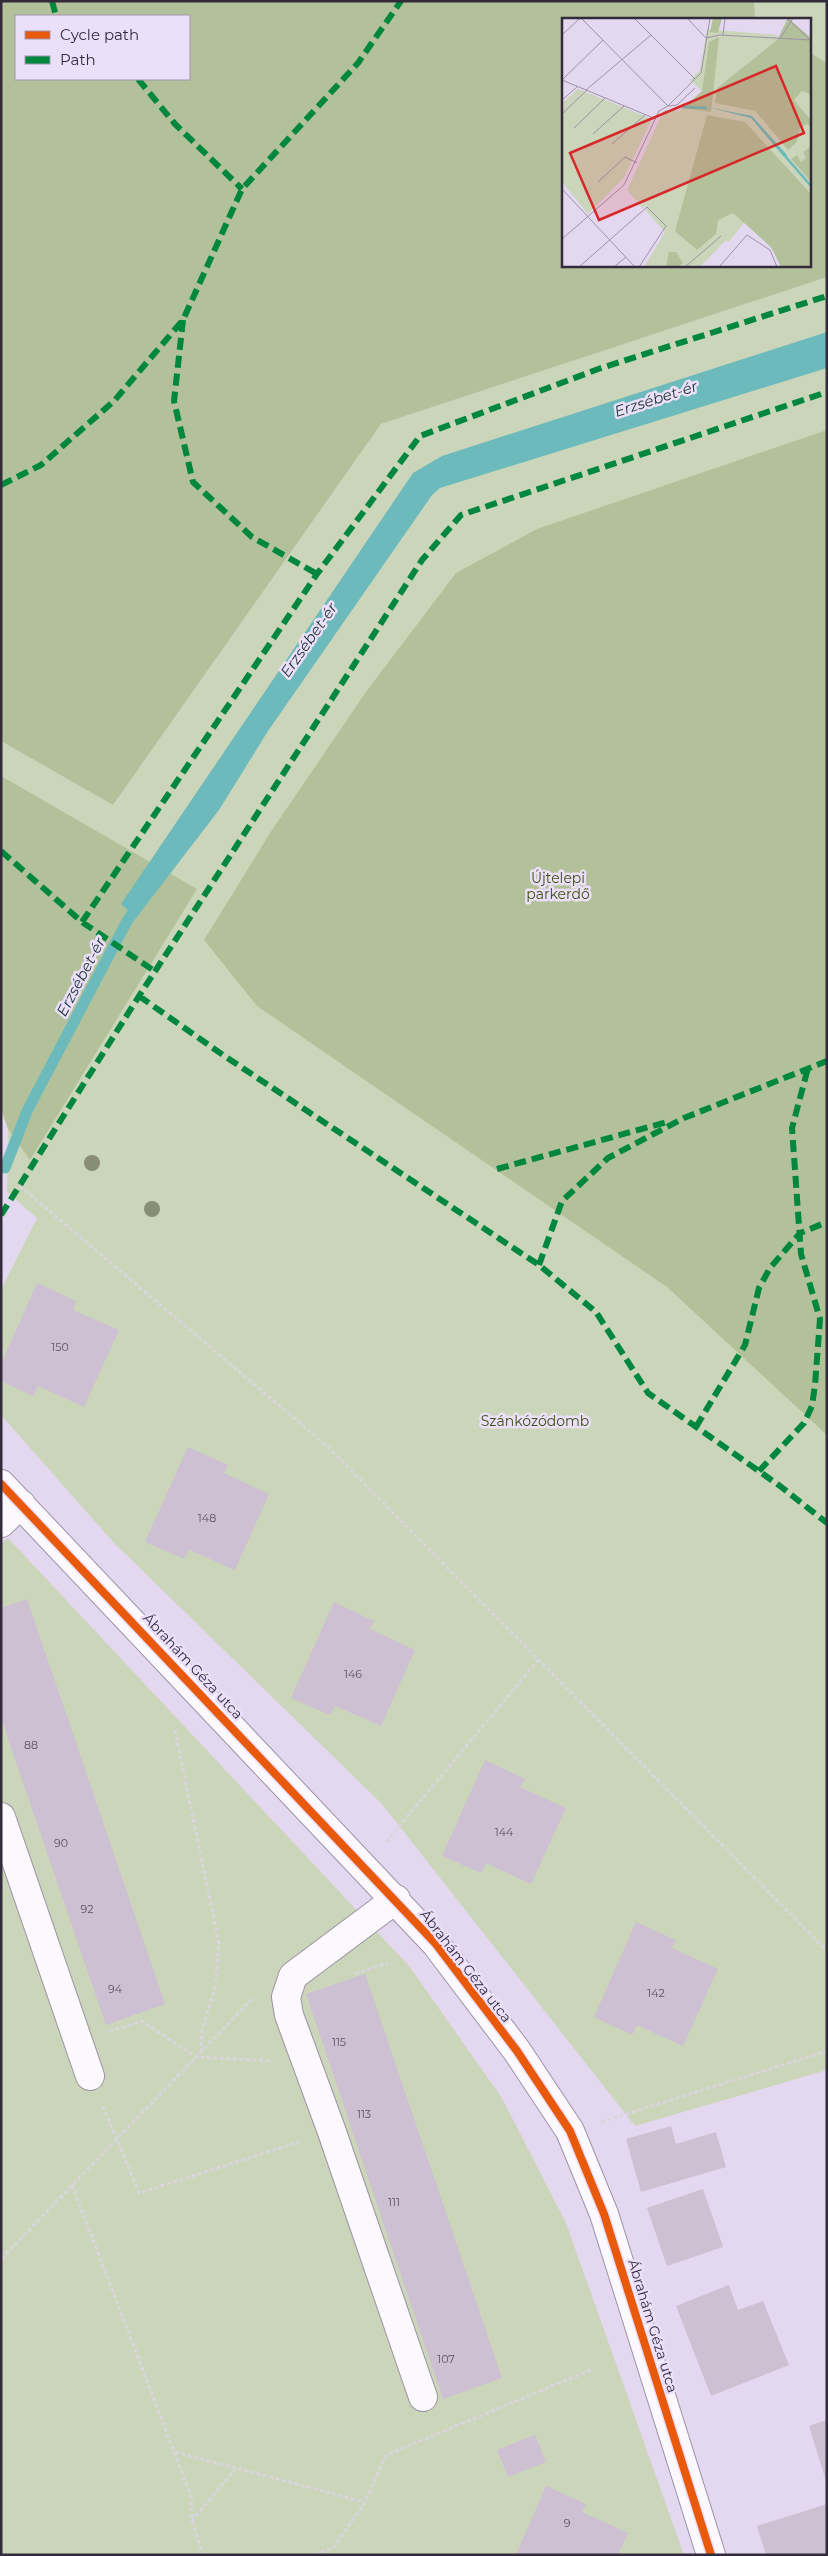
<svg xmlns="http://www.w3.org/2000/svg" width="828" height="2556" font-family="Montserrat,sans-serif">
<style>
.green{fill:#cbd5ba}
.forest{fill:#b2c199;fill-rule:evenodd}
.water{fill:#6cbabb}
.lines{fill:none;stroke-linecap:round;stroke-linejoin:round}
.stream{stroke:#6cbabb;stroke-width:11}
.building{fill:#cdc0d2}
.minor-casing{stroke:#9c93a5;stroke-width:30}
.path{stroke:#d9d5dc;stroke-width:3;stroke-dasharray:4 2.5;stroke-linecap:butt}
.minor{stroke:#fbf9fd;stroke-width:28}
.quiet{stroke:#00873e;stroke-width:6;stroke-dasharray:12 6;stroke-linecap:butt}
.cycleway-casing{stroke:#ecdffa;stroke-width:11}
.cycleway{stroke:#e8590c;stroke-width:8}
.tree{fill:#878e74}
.labels{text-anchor:middle;stroke-width:5;stroke-linejoin:round;paint-order:stroke}
.number-label{font-size:11px;fill:#5c5263}
.park-label{font-size:14px;fill:#3b520e;stroke:#ecdffa}
.street-label{font-size:14px;fill:#332a3b;stroke:#ecdffa}
.water-label{font-size:15px;font-style:italic;fill:#1d3734;stroke:#ecdffa}
.inset-river{fill:none;stroke:#6cbabb;stroke-width:2.5}
.inset-road{fill:none;stroke:#9d92a8;stroke-width:1}
.view{fill:#d62828;fill-opacity:0.15;stroke:#d62828;stroke-width:2.5}
.inset-edge{fill:none;stroke:#332a3b;stroke-width:2.5}
</style>
<rect width="100%" height="100%" fill="#e4d8f0"/>
<path class="green" d="M754,1H827V63L809,52V19H758L755,17Z
M827,277V2070L635,2126L382,1804L114,1543L1,1415V1290L37,1218L7,1192L8,1129L1,1108V741L113,805L381,424Z
M8,1538L409,1966L502,2098L566,2223L684,2555H1V1544Z"/>
<path class="forest" d="M1,1H754L755,17L758,19H563V265H809V52L827,63V277L381,424L113,805L1,741ZM16,16H189V79H16Z
M827,430V1435L667,1287L257,1006L204,940L272,830L366,692L456,573L537,529Z
M1,776L197,889L30,1160L8,1129L1,1108Z"/>
<path class="water" d="M827,332V368L440,488L432,495L268,731L219,810L136,918L121,904L413,473L442,456Z"/>
<g class="lines">
<path class="stream" d="M5,1168L27,1111L127,921L140,903"/>
</g>
<path class="building" d="M37,1283L76,1301L73,1310L119,1330L84,1407L38,1386L33,1396L1,1381V1364Z
M188,1447L228,1465L224,1473L269,1494L235,1570L189,1550L184,1559L145,1542Z
M27,1599L165,2004L106,2025L1,1718V1608Z
M334,1602L374,1621L370,1629L415,1650L381,1726L335,1706L330,1715L291,1698Z
M485,1760L525,1779L520,1787L566,1808L531,1884L486,1863L481,1873L442,1856Z
M636,1922L676,1940L672,1948L718,1969L683,2046L637,2025L632,2035L594,2017Z
M365,1974L502,2378L443,2399L306,1994Z
M671,2126L676,2144L716,2132L726,2167L641,2192L626,2139Z
M703,2189L723,2247L667,2266L647,2208Z
M729,2285L738,2310L763,2301L789,2365L711,2396L676,2306Z
M827,2420V2481H826L809,2426Z
M535,2435L546,2462L508,2477L497,2450Z
M546,2486L586,2504L582,2512L628,2533L618,2555H516Z
M827,2504V2555H766L757,2526Z"/>
<g class="lines">
<g class="minor-casing">
<path id="minor" d="M1,1484L436,1944L517,2051L570,2131L604,2214L711,2555
M1,1523L21,1504
M1,1817L90,2076
M396,1899L293,1976L286,1997L289,2015L332,2132L423,2397"/>
</g>
<path class="path" d="M20,1186L327,1446L827,1951
M175,1730L219,1944L215,1988L202,2031L201,2052
M386,1842L539,1659
M355,1974L388,1963
M109,2031L142,2021L196,2057L271,2061
M103,2106L139,2193L299,2142
M601,2122L827,2051
M72,2185L191,2496L192,2521L236,2468
M1,2259L253,1998
M175,2452L365,2502
M192,2521L203,2555
M315,2555L334,2547L365,2502L386,2455L593,2369"/>
<use href="#minor" class="minor"/>
<path class="quiet" d="M52,1L56,16
M138,79L175,124L242,189
M183,320L174,401L193,482L252,537L317,574
M1,485L41,465L114,401L183,320L242,189L358,63L401,1
M1,851L82,922L156,972
M82,922L317,574L420,436L601,368L827,296
M139,996L223,1055L539,1265L596,1312L648,1393L780,1486L827,1523
M497,1169L667,1122
M1,1215L139,996L422,560L461,515L827,392
M539,1265L562,1201L608,1158L684,1118L827,1061
M696,1427L745,1345L759,1288L770,1268L800,1233L827,1222
M759,1471L804,1423L812,1406L815,1385L820,1319L801,1254L792,1128L808,1068"/>
<g class="cycleway-casing">
<path id="cycleway" d="M1,1484L436,1944L517,2051L570,2131L604,2214L711,2555"/>
</g>
<use href="#cycleway" class="cycleway"/>
</g>
<g class="tree">
<circle cx="92" cy="1163" r="8"/>
<circle cx="152" cy="1209" r="8"/>
</g>
<g class="labels">
<g class="number-label">
<text x="60" y="1351">150</text>
<text x="207" y="1522">148</text>
<text x="353" y="1678">146</text>
<text x="31" y="1749">88</text>
<text x="504" y="1836">144</text>
<text x="61" y="1847">90</text>
<text x="87" y="1913">92</text>
<text x="115" y="1993">94</text>
<text x="656" y="1997">142</text>
<text x="339" y="2046">115</text>
<text x="364" y="2118">113</text>
<text x="394" y="2206">111</text>
<text x="446" y="2363">107</text>
<text x="567" y="2527">9</text>
</g>
<g class="park-label">
<text x="558" y="883">Újtelepi<tspan x="558" dy="16">parkerdő</tspan></text>
<text x="535" y="1426">Szánkózódomb</text>
</g>
<g class="street-label">
<text transform="translate(193 1666) rotate(47)" y="5">Ábrahám Géza utca</text>
<text transform="translate(466 1966) rotate(52)" y="5">Ábrahám Géza utca</text>
<text transform="translate(653 2326) rotate(73)" y="5">Ábrahám Géza utca</text>
</g>
<g class="water-label">
<text transform="translate(656 399) rotate(-18)" y="5">Erzsébet-ér</text>
<text transform="translate(309 640) rotate(-55)" y="5">Erzsébet-ér</text>
<text transform="translate(81 977) rotate(-62)" y="5">Erzsébet-ér</text>
</g>
</g>
<g transform="translate(562 18)">
<rect width="249" height="249" fill="#e4d8f0"/>
<path d="M145,11L215,17V22L155,70L193,93L226,132L235,124L238,110L245,105L249,108V128L241,134L244,140L239,144L229,141L249,164V249H226L184,202L167,224L164,222L138,249H82L103,214L84,193V188L80,190L65,172L102,92L117,93L140,73L128,62L138,52ZM16,71L90,101L62,160L26,196L0,164V85ZM240,73L249,77V102L232,82Z" fill="#cbd5ba"/>
<path d="M151,0H160L156,15L148,14ZM226,0L249,20V77L240,73L232,82L249,102V108L245,106L238,110L235,124L226,132L193,93L153,85L155,70L215,22ZM157,19L149,94L122,90L140,73L147,24ZM145,97L183,104L249,176V249H219L209,229L171,195L156,202L154,216L135,232L113,213ZM249,128V164L229,141L235,137L239,144L244,140L241,134ZM107,234H114L121,245L116,249H104Z" fill="#b2c199"/>
<path d="M145,89L190,98L225,137L222,139L189,100Z" fill="#6cbabb"/>
<path class="inset-river" d="M120,89L145,90M223,138L249,168"/>
<path class="inset-road" d="M19,0L106,88M72,0L133,61M125,0L144,20M225,0L247,21M0,17L18,0M161,17L163,0M144,20L158,17L249,22M218,21L231,0M0,62L94,101M0,62L41,22M24,72L89,17M0,82L15,69M106,88L115,87L133,70M0,96L25,72M12,110L43,80M31,116L62,88M50,126L83,97M36,164L63,139L75,145M0,171L73,249M0,221L62,167L97,93L106,88L139,55L148,0M17,249L85,189L104,208L77,249M52,249L64,239M123,249L159,218M157,249L185,217L208,232L215,249"/>
<path class="view" d="M214,48L242,115L37,202L8,135Z"/>
<rect width="249" height="249" class="inset-edge"/>
</g>
<rect width="828" height="2556" fill="none" stroke="#332a3b" stroke-width="5"/>
<rect x="15" y="15" width="175" height="65" fill="#ecdffa" stroke="#a297ae"/>
<rect x="25" y="31" width="25" height="8" fill="#e8590c" stroke="#a297ae"/>
<text x="60" y="40" font-size="15" fill="#332a3b">Cycle path</text>
<rect x="25" y="56" width="25" height="8" fill="#00873e" stroke="#a297ae"/>
<text x="60" y="65" font-size="15" fill="#332a3b">Path</text>
</svg>
